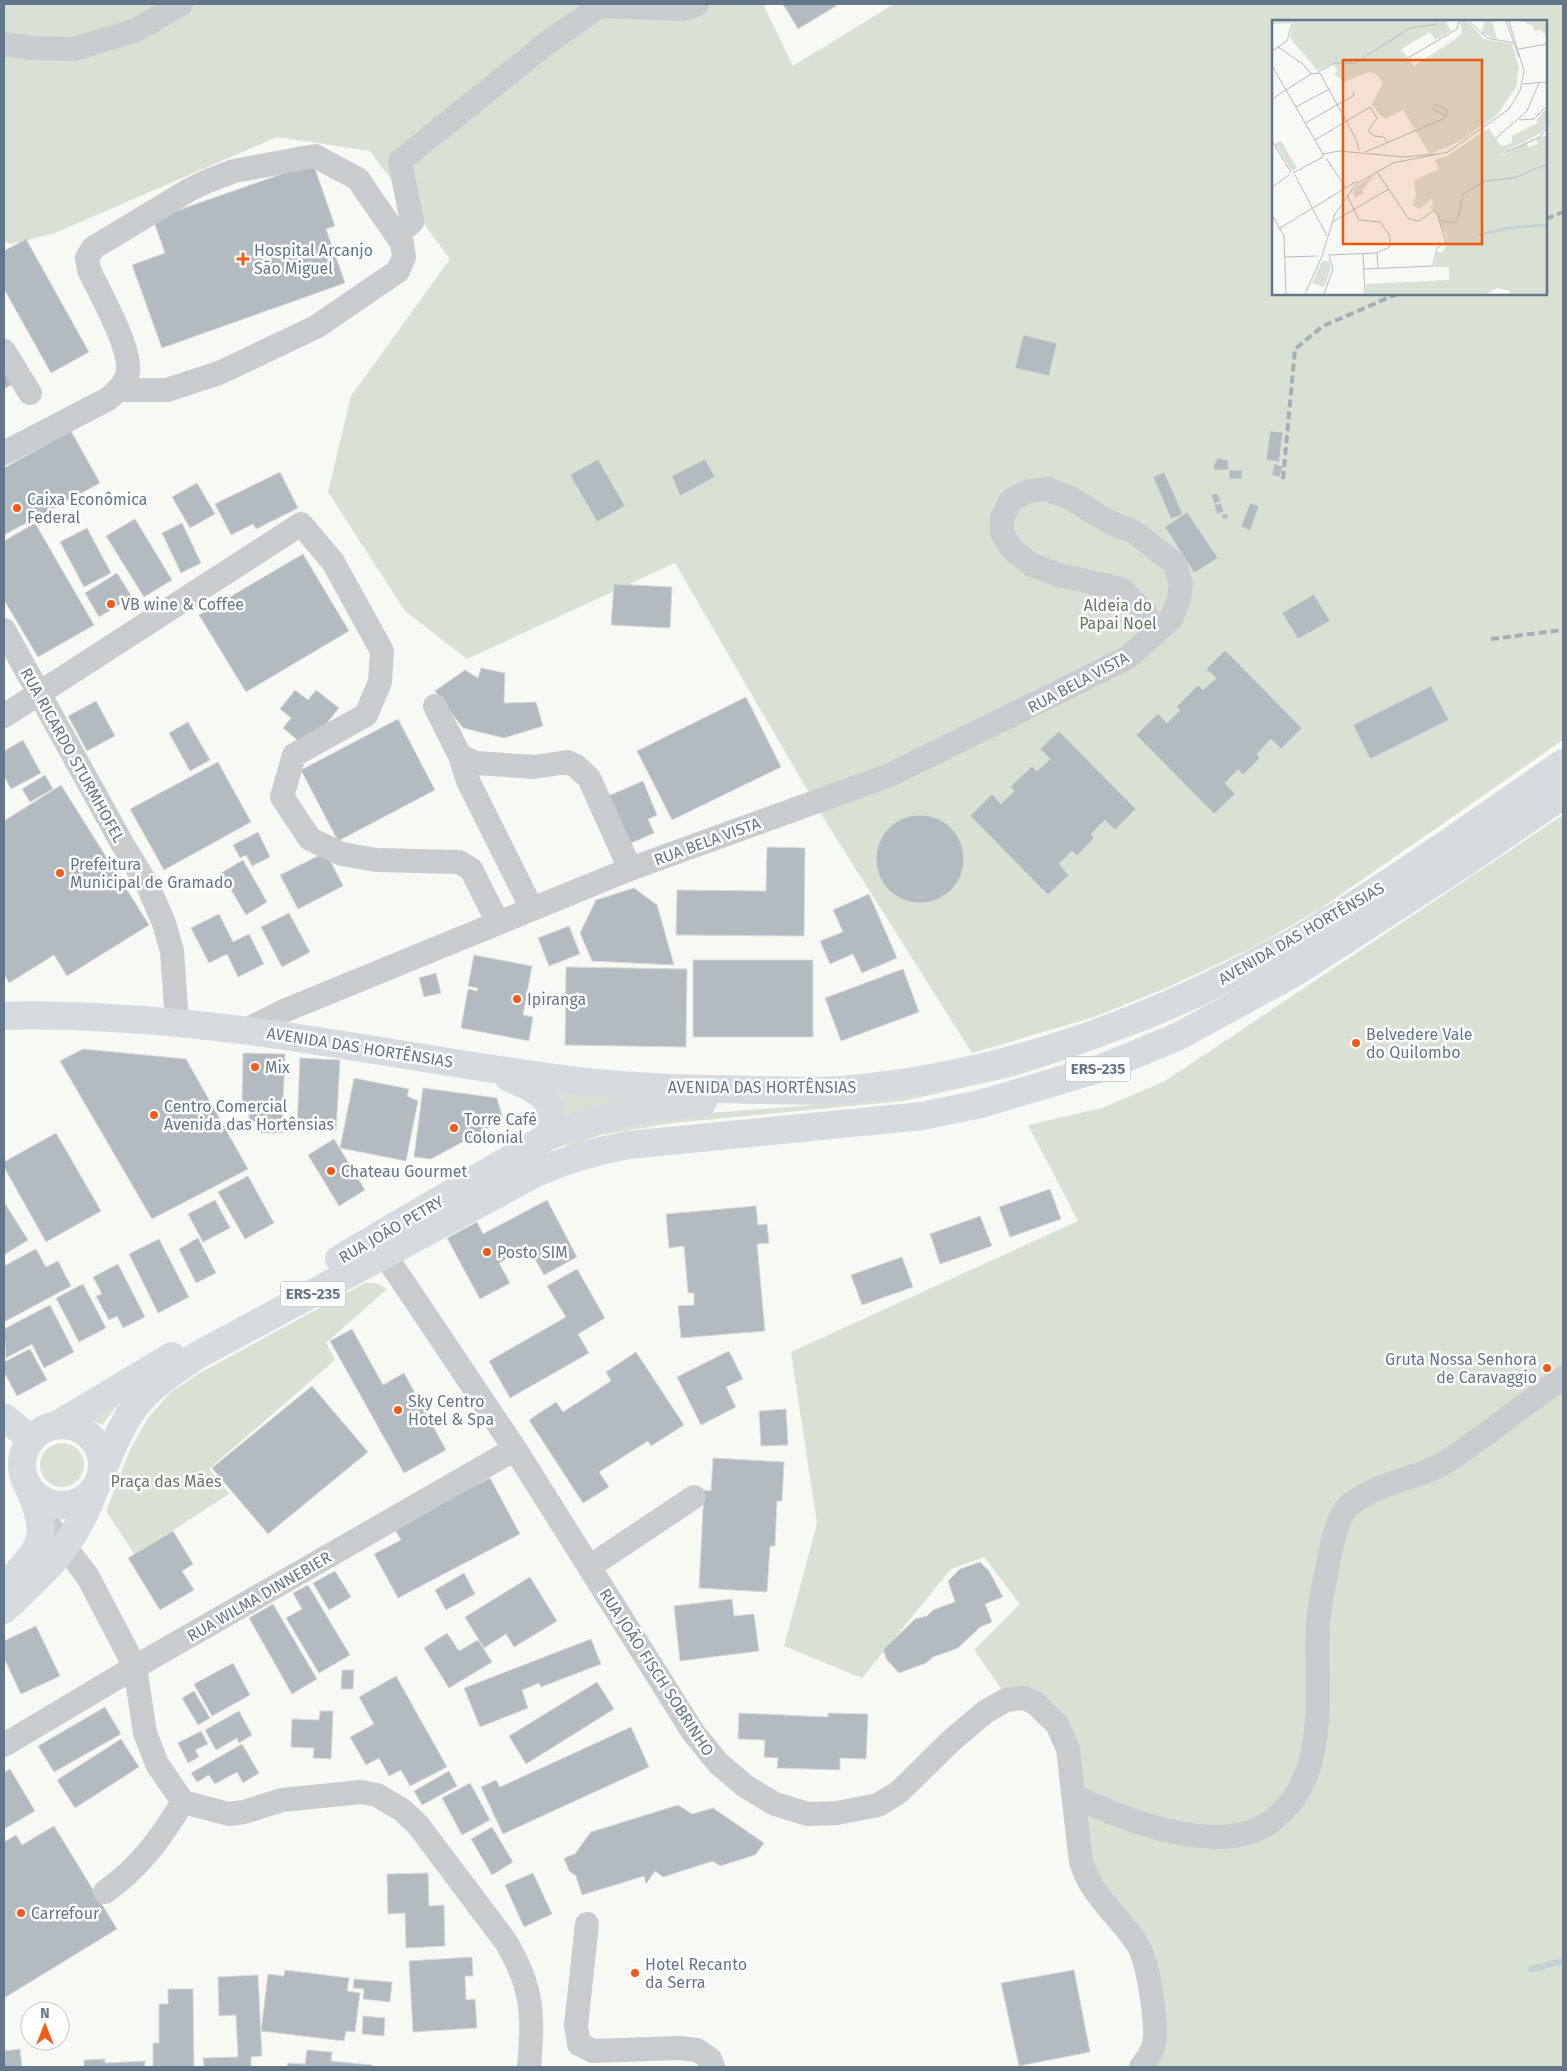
<svg xmlns="http://www.w3.org/2000/svg" width="1567" height="2071" font-family="'Fira Sans',sans-serif">
<style>
.green{fill:#d9e1d5;fill-rule:evenodd}
.lines{fill:none;stroke-linecap:round;stroke-linejoin:round}
.stream{stroke:#c6cfd5;stroke-width:6}
.building{fill:#b3bac0;stroke:#dadad7}
.minor{stroke:#c8cccf;stroke-width:24}
.major{stroke:#d6dbe0;stroke-width:28}
.rail{stroke:#a7adb4;stroke-width:4;stroke-dasharray:8 4;stroke-linecap:butt}
.poi-dot{fill:#f55a19;stroke:#fff;stroke-width:2}
.labels{text-anchor:middle;stroke-width:5;stroke-linejoin:round;paint-order:stroke}
.shield{fill:#fff;stroke:#929fac;stroke-width:1}
.shield-label{font-size:15px;font-weight:bold;fill:#647689}
.poi-label{font-size:16px;fill:#647689;stroke:#fff;text-anchor:start}
.park-label{font-size:16px;fill:#637a60;stroke:#fff}
.street-label{font-size:16px;fill:#647689;stroke:#fff}
.inset-river{fill:none;stroke:#c6cfd5;stroke-width:2.5}
.inset-road{fill:none;stroke:#b4bcc4;stroke-width:1}
.view{fill:#e8590c;fill-opacity:0.15;stroke:#e8590c;stroke-width:2.5}
.inset-edge{fill:none;stroke:#647689;stroke-width:2.5}
</style>
<rect width="100%" height="100%" fill="#f8f8f5"/>
<path class="green" d="M4,4H763L793,66L894,4H1563V740L1320,909L1252,948L1164,989L1094,1017L972,1053L826,822L675,563L467,659L405,611L328,492L351,396L450,259L370,151L277,137L55,233L11,244L4,241ZM1273,21H1546V294H1273Z
M1563,774V782L1316,947L1203,1006L1150,1029L1082,1054L1016,1076L903,1101L673,1123L601,1135L567,1147L565,1142L599,1129L672,1116L839,1103L1080,1049Z
M1563,815V2067H1154L1165,2040L1156,1956L1149,1938L1094,1878L1074,1744L1005,1694L974,1650L1020,1604L984,1557L951,1569L862,1678L784,1646L817,1524L791,1352L1078,1221L1028,1125L1102,1108L1165,1081Z
M549,1088L653,1096L561,1116Z
M365,1283H376L387,1289L326,1343L335,1360L209,1469L229,1494L135,1555L106,1511L130,1450L148,1418L170,1393L198,1374Z
M122,1400L102,1425L85,1416Z
M40 1465a22 22 0 1 1 44 0a22 22 0 1 1-44 0Z"/>
<g class="lines">
<path class="stream" d="M1531,1969L1563,1961"/>
</g>
<path class="building" d="M783,4H834L836,6L798,29Z
M313,163L335,226L326,229L345,283L162,348L132,265L165,253L153,219Z
M26,239L89,352L51,373L4,289V251Z
M1023,335L1057,343L1049,376L1015,368Z
M4,360L17,381L4,389Z
M71,431L100,483L4,535V468Z
M1270,431L1283,432L1279,462L1266,460Z
M1218,458L1228,460L1229,470H1214L1213,466Z
M598,459L625,506L597,522L570,475Z
M705,459L715,477L680,496L672,476Z
M1274,464L1283,466L1280,477L1272,475Z
M1229,470H1242V479H1229Z
M280,472L298,508L256,529L253,524L231,535L215,504Z
M1164,472L1183,514L1171,519L1153,477Z
M197,483L215,514L190,528L172,497Z
M1217,493L1221,501L1214,504L1211,495Z
M1221,503L1224,512L1217,514L1214,505Z
M1250,503L1259,506L1250,531L1241,526Z
M1187,512L1218,558L1194,573L1165,527Z
M1222,514H1228V519H1222Z
M135,519L172,580L144,597L106,536Z
M35,523L94,625L38,657L4,600V541Z
M182,523L201,563L181,573L162,533Z
M87,528L111,573L84,587L60,542Z
M303,554L349,631L246,692L199,615Z
M117,573L132,597L99,617L85,593Z
M614,584L672,587L670,628L611,625Z
M1314,594L1330,621L1298,639L1282,613Z
M1225,650L1302,728L1281,749L1271,739L1257,754L1260,758L1243,775L1238,770L1225,783L1235,794L1214,814L1136,735L1158,713L1167,723L1180,710L1176,707L1198,685L1203,690L1216,678L1206,669Z
M481,668L505,673L504,703L536,702L543,726L504,738L463,728L435,691L465,670L478,678Z
M1431,686L1449,720L1370,759L1353,725Z
M295,690L308,700L316,690L339,708L307,748L283,728L291,718L280,709Z
M746,697L781,767L672,820L637,751Z
M96,701L115,736L87,751L68,716Z
M398,719L435,790L338,841L301,770Z
M188,722L210,760L190,771L169,733Z
M1059,731L1136,809L1115,830L1105,820L1091,834L1094,838L1077,856L1072,851L1059,864L1069,875L1048,895L970,816L992,794L1001,804L1014,791L1010,787L1032,766L1037,771L1050,759L1040,749Z
M23,740L41,773L11,789L4,776V751Z
M218,762L251,822L164,870L130,809Z
M45,775L53,789L30,802L22,789Z
M643,781L657,815L648,819L654,833L627,845L606,797Z
M61,785L149,925L67,976L54,955L9,983L4,974V821Z
M876 859a44 44 0 1 1 88 0a44 44 0 1 1-88 0Z
M258,832L270,857L252,866L246,855L240,858L233,845Z
M767,847L805,848L804,936L676,935L677,890L766,891Z
M326,852L343,886L298,909L280,875Z
M243,860L267,902L246,915L221,873Z
M634,888L657,905L674,965L592,961L580,933L596,900Z
M869,894L897,958L862,973L853,954L830,964L820,941L843,932L833,910Z
M289,913L310,952L282,967L261,927Z
M219,914L233,942L249,934L264,964L238,977L227,954L209,963L191,928Z
M569,926L580,954L549,966L538,938Z
M474,955L532,966L523,1015L533,1017L529,1041L461,1028L468,989L477,991L478,988L468,986Z
M693,960H813V1037H693Z
M566,967L687,969L686,1047L565,1045Z
M903,969L919,1012L841,1041L825,998Z
M436,973L441,993L424,997L419,978Z
M83,1049L186,1059L248,1169L152,1219L60,1061Z
M243,1053L285,1054L282,1133H261L262,1122H249V1103H242Z
M300,1058L340,1060L336,1131L297,1129Z
M354,1078L409,1089L407,1096L418,1101L406,1161L340,1148Z
M423,1088L497,1098L503,1120L431,1159L414,1157Z
M56,1133L101,1211L46,1242L4,1167V1162Z
M334,1139L365,1190L339,1206L308,1155Z
M248,1176L274,1223L245,1239L218,1192Z
M1050,1189L1061,1219L1010,1237L999,1207Z
M215,1200L230,1228L203,1242L188,1214Z
M547,1200L577,1257L544,1275L528,1247L499,1263L510,1283L480,1299L447,1238L477,1222L483,1234Z
M4,1202L28,1240L4,1255Z
M756,1206L758,1225L767,1224L769,1243L757,1244L765,1331L681,1338L678,1306L694,1305V1293H688L684,1246L669,1248L666,1214Z
M980,1216L992,1246L940,1264L930,1234Z
M198,1238L216,1273L196,1283L179,1249Z
M159,1239L189,1297L158,1313L129,1254Z
M36,1249L46,1267L58,1261L71,1286L4,1322V1266Z
M902,1257L913,1287L862,1305L851,1275Z
M118,1264L145,1317L123,1328L117,1316L109,1320L96,1296L102,1294L93,1277Z
M577,1269L605,1318L578,1334L589,1353L510,1398L489,1361L566,1317L547,1286Z
M83,1284L106,1328L79,1342L56,1298Z
M50,1305L74,1352L44,1368L32,1344L6,1358L4,1329Z
M352,1329L383,1385L404,1373L446,1450L404,1473L330,1341Z
M30,1349L47,1380L17,1396L4,1372V1362Z
M729,1351L743,1379L726,1387L736,1407L701,1425L677,1377Z
M636,1352L684,1425L651,1446L648,1441L599,1472L609,1487L583,1503L529,1420L556,1402L563,1412L611,1381L606,1372Z
M312,1386L368,1452L268,1534L212,1468Z
M786,1409L788,1445L761,1446L759,1411Z
M713,1458L784,1462L782,1501H777L775,1546H770L767,1592L699,1588L704,1490L711,1491Z
M490,1478L520,1534L398,1598L374,1554L401,1540L394,1528Z
M173,1531L193,1564L182,1571L194,1590L160,1610L128,1558Z
M980,1562L989,1571L1003,1597L985,1604L992,1622L980,1627L958,1648L933,1657L926,1663L899,1673L887,1660L883,1650L915,1619L927,1616L933,1610L955,1602L948,1581L960,1569Z
M335,1571L351,1597L329,1610L313,1583Z
M464,1573L475,1594L446,1610L435,1590Z
M530,1577L557,1621L514,1647L506,1634L484,1648L465,1617Z
M308,1585L350,1655L319,1673L286,1618L302,1609L293,1593Z
M732,1599L734,1616L754,1614L759,1651L680,1661L674,1606Z
M273,1604L317,1679L292,1694L249,1618Z
M36,1626L60,1676L21,1694L4,1658V1641Z
M447,1633L459,1651L478,1640L492,1662L449,1688L424,1648Z
M591,1639L601,1664L541,1687L539,1683L522,1690L528,1708L480,1727L464,1688Z
M233,1663L250,1695L212,1716L194,1684Z
M342,1670H354L353,1689H341Z
M396,1676L447,1767L410,1786L401,1770L389,1776L379,1758L366,1765L350,1737L374,1724L359,1697Z
M597,1682L614,1709L526,1764L509,1736Z
M194,1691L210,1718L198,1725L182,1698Z
M105,1707L121,1734L54,1772L38,1746Z
M239,1711L252,1735L239,1743L237,1738L216,1750L205,1730Z
M320,1711H333L331,1759L313,1758L314,1748L291,1747L292,1719L319,1720Z
M739,1713L828,1717V1713L868,1714L866,1759L840,1758V1770L777,1768L778,1758L764,1757L765,1740L738,1739Z
M631,1727L649,1767L503,1834L481,1787L496,1780L500,1787Z
M201,1731L208,1744L195,1750L199,1757L188,1763L178,1743Z
M121,1739L139,1767L75,1808L57,1780Z
M242,1744L259,1773L243,1783L237,1772L215,1784L209,1775L197,1782L191,1773Z
M10,1769L35,1811L4,1829V1773Z
M449,1771L457,1786L422,1805L414,1791Z
M470,1783L490,1820L462,1835L442,1798Z
M678,1805L692,1814L713,1808L764,1843L755,1855L720,1866L713,1861L663,1877L655,1871L646,1884L644,1876L582,1895L576,1876L569,1871L564,1858L575,1854L591,1832Z
M54,1826L117,1929L4,1998V1842L16,1835L22,1845Z
M492,1827L513,1862L492,1875L471,1839Z
M428,1873L429,1906L444,1905L445,1946L406,1948L405,1913L388,1914L387,1874Z
M533,1873L552,1914L524,1927L505,1885Z
M472,1957L473,1976H465L466,2000L475,1999L477,2028L413,2032L409,1961Z
M285,1970L349,1978L347,1991L360,1993L355,2032L346,2031L344,2041L261,2031L268,1974L284,1976Z
M1074,1970L1090,2052L1019,2066L1001,1983Z
M258,1975L262,2056L251,2057V2067H204L203,2058L238,2057L236,2015L219,2016L218,1977Z
M354,1979L392,1982L390,2002L363,1999L364,1989L353,1988Z
M168,1989H193L194,2067H153V2043H159V2004H168Z
M363,2016L385,2018L384,2036L362,2034Z
M20,2049L22,2067H4V2051Z
M307,2050L332,2052L331,2061L372,2065V2067H287L288,2063L305,2064Z
M105,2059V2063L145,2061V2067H84V2060Z"/>
<g class="lines">
<path class="minor" d="M4,44L33,48L74,49L136,30L181,4
M397,235L412,222L400,161L547,43L600,6L683,9L697,4
M4,351L30,393
M4,453L108,399C116,392 127,383 128,371C131,348 100,293 89,270L87,258L93,248L189,190L208,181L234,171L315,156L358,179L366,191L402,243L404,257L398,271L316,327L219,373L167,390H119
M4,630L123,845L148,886L164,923L172,951L177,1023
M435,706L460,756L476,763L534,767L567,762L576,766L589,778L630,869
M4,716L301,524L333,562L382,651L380,682L366,715L294,755L282,797L310,839L342,854L376,860L459,862L471,869L498,923
M460,756L468,781L532,909
M246,1030L286,1010L630,869L890,775L1127,658L1171,619L1179,600L1181,583L1174,563L1134,532L1111,523L1072,499L1047,489L1029,491L1011,500L1002,518V533L1012,549L1032,565L1059,575L1121,589L1144,611L1156,632
M385,1255L515,1449L693,1732L718,1763L745,1786L775,1804L808,1814L837,1813L878,1805L899,1792L952,1740L985,1712L1006,1700L1024,1698L1035,1703L1057,1724L1068,1749L1081,1862C1091,1895 1118,1915 1137,1943C1148,1959 1158,2026 1154,2044C1152,2053 1146,2060 1141,2067
M39,1512L88,1577L135,1667L145,1733L157,1764L183,1802L229,1814L244,1812L282,1800L361,1792L377,1795L402,1810L418,1825L506,1942C533,1988 534,2015 529,2067
M589,1567L694,1497
M4,1745L135,1667L515,1449
M1074,1796C1126,1821 1225,1860 1274,1819C1332,1773 1314,1689 1318,1624C1320,1602 1325,1579 1329,1558C1333,1542 1336,1521 1346,1509C1363,1490 1402,1480 1425,1472C1448,1463 1466,1448 1486,1434C1511,1415 1537,1395 1563,1378
M105,1892C141,1866 160,1839 183,1802
M587,1924L576,2026L579,2044L593,2051L680,2048L697,2050L710,2059L713,2067"/>
<path class="major" d="M4,1016C39,1014 76,1016 111,1018C271,1026 428,1063 586,1082C644,1088 702,1089 760,1090C787,1090 815,1092 842,1090C1008,1076 1166,1016 1309,933C1396,881 1479,821 1563,763
M509,1078C540,1091 560,1099 547,1137
M339,1259L547,1137C596,1116 650,1108 703,1102
M4,1417L31,1439
M22 1465a40 40 0 1 1 80 0a40 40 0 1 1-80 0Z
M55,1426L172,1356
M101,1473C110,1454 117,1435 128,1417C144,1390 173,1372 198,1355L536,1173C567,1159 596,1151 629,1145L922,1116L980,1104L1102,1068L1179,1036L1296,972L1464,863L1563,795
M9,1581C44,1545 49,1536 29,1488
M4,1610C50,1566 74,1547 96,1486"/>
<path class="rail" d="M1546,219L1563,212
M1283,479L1295,349L1323,326L1397,294
M1491,639L1563,630"/>
</g>
<g class="poi-dot">
<path d="M240.5 251.5h5v5h5v5h-5v5h-5v-5h-5v-5h5z"/>
<circle cx="17" cy="508" r="5"/>
<circle cx="111" cy="604" r="5"/>
<circle cx="60" cy="873" r="5"/>
<circle cx="517" cy="999" r="5"/>
<circle cx="1356" cy="1043" r="5"/>
<circle cx="255" cy="1067" r="5"/>
<circle cx="154" cy="1115" r="5"/>
<circle cx="454" cy="1128" r="5"/>
<circle cx="331" cy="1171" r="5"/>
<circle cx="487" cy="1252" r="5"/>
<circle cx="1547" cy="1368" r="5"/>
<circle cx="398" cy="1410" r="5"/>
<circle cx="21" cy="1913" r="5"/>
<circle cx="635" cy="1973" r="5"/>
</g>
<g class="labels">
<g class="shield">
<rect x="1065.5" y="1056.5" width="65" height="25" rx="4"/>
<rect x="280.5" y="1281.5" width="65" height="25" rx="4"/>
</g>
<g class="shield-label">
<text x="1098" y="1074">ERS-235</text>
<text x="313" y="1299">ERS-235</text>
</g>
<g class="poi-label">
<text x="254" y="256">Hospital Arcanjo<tspan x="254" dy="18">São Miguel</tspan></text>
<text x="27" y="505">Caixa Econômica<tspan x="27" dy="18">Federal</tspan></text>
<text x="121" y="610">VB wine &amp; Coffee</text>
<text x="70" y="870">Prefeitura<tspan x="70" dy="18">Municipal de Gramado</tspan></text>
<text x="527" y="1005">Ipiranga</text>
<text x="1366" y="1040">Belvedere Vale<tspan x="1366" dy="18">do Quilombo</tspan></text>
<text x="265" y="1073">Mix</text>
<text x="164" y="1112">Centro Comercial<tspan x="164" dy="18">Avenida das Hortênsias</tspan></text>
<text x="464" y="1125">Torre Café<tspan x="464" dy="18">Colonial</tspan></text>
<text x="341" y="1177">Chateau Gourmet</text>
<text x="497" y="1258">Posto SIM</text>
<text x="1537" y="1365" text-anchor="end">Gruta Nossa Senhora<tspan x="1537" dy="18">de Caravaggio</tspan></text>
<text x="408" y="1407">Sky Centro<tspan x="408" dy="18">Hotel &amp; Spa</tspan></text>
<text x="31" y="1919">Carrefour</text>
<text x="645" y="1970">Hotel Recanto<tspan x="645" dy="18">da Serra</tspan></text>
</g>
<g class="park-label">
<text x="1118" y="611">Aldeia do<tspan x="1118" dy="18">Papai Noel</tspan></text>
<text x="166" y="1487">Praça das Mães</text>
</g>
<g class="street-label">
<text transform="translate(1078 682) rotate(-28)" y="6">RUA BELA VISTA</text>
<text transform="translate(73 755) rotate(61)" y="6">RUA RICARDO STURMHOFEL</text>
<text transform="translate(707 841) rotate(-20)" y="6">RUA BELA VISTA</text>
<text transform="translate(1301 933) rotate(-30)" y="6">AVENIDA DAS HORTÊNSIAS</text>
<text transform="translate(360 1047) rotate(9)" y="6">AVENIDA DAS HORTÊNSIAS</text>
<text x="762" y="1093">AVENIDA DAS HORTÊNSIAS</text>
<text transform="translate(391 1229) rotate(-30)" y="6">RUA JOÃO PETRY</text>
<text transform="translate(259 1596) rotate(-30)" y="6">RUA WILMA DINNEBIER</text>
<text transform="translate(657 1672) rotate(57)" y="6">RUA JOÃO FISCH SOBRINHO</text>
</g>
</g>
<g transform="translate(1272 20)">
<rect width="275" height="275" fill="#f8f8f5"/>
<path d="M0,1H177L174,3L179,11L163,20L158,12L129,29L142,46L182,20L190,13L188,1H195L212,19L240,24L247,47L244,67L225,95L188,121L158,134L131,90L113,99L107,94L100,84L111,63L104,54L96,52L72,62L62,54L66,51L61,44L45,50L18,18L21,3L0,4ZM213,1H220L225,19L209,13ZM250,1H275V16L268,10L263,11L261,6ZM275,88V105L269,113L228,134L231,136L255,121L256,127L266,124L264,119L275,115V274H237L238,271L225,268L215,274H94V264L177,260V247H163L165,232H171L175,221L174,214L168,207L167,197L158,187L162,183L159,179L148,189L141,186L144,175L142,160L167,149L163,140L175,136L217,108L229,126L235,125L240,122V116L265,103V99ZM9,121L25,148L20,151L3,124ZM104,154L90,170L92,173L83,178L81,174L84,166ZM50,241H57L59,248L52,267L40,263Z" fill="#d9e1d5"/>
<path class="inset-river" d="M207,215L236,208L275,205"/>
<path class="inset-road" d="M197,1L215,18L242,23M234,1L247,37M6,27L31,44L39,54M247,29L275,24M0,31L15,21L20,4M136,38L185,9L187,1M0,46L51,134M46,52L63,43H83L138,8L165,4M250,64L275,62M0,79L39,54L48,53L84,119L87,131M24,87L57,69M248,100L262,99L275,86M33,103L81,76L82,71M223,119L255,91L267,63M43,120L98,87L105,98L96,111L102,116L112,117L115,122M0,121L19,152M93,132L171,99L175,95V90L163,84L161,89L174,96M230,134L268,117L275,107M54,138L74,168M21,153L51,137V134L67,131L132,137L163,134M23,155L55,216M0,167L17,155M0,195L12,216L14,274M167,200L179,203L185,201L191,174L213,161L242,158L275,144M60,202L117,169M8,208L85,161M91,233L93,274M105,233L106,248M56,235L104,233L118,227V216L108,202L87,200L75,175M13,237L46,236M92,249L161,246L165,228L174,222L165,193L161,191L147,201L137,199L105,152M33,274L50,236L63,194L84,164L121,143L176,132L237,89L248,71L252,51L237,1M52,274L61,249L57,236"/>
<path class="view" d="M71,40H210V224H71Z"/>
<rect width="275" height="275" class="inset-edge"/>
</g>
<rect width="1567" height="2071" fill="none" stroke="#647689" stroke-width="10"/>
<g transform="translate(45 2026)"><circle r="24" fill="#ffffff" stroke="#c1c8d0"/>
<path d="M0-4L9 19L0 12L-9 19Z" fill="#f55a19"/>
<text y="-8" font-size="14" font-weight="bold" text-anchor="middle" fill="#647689">N</text>
</g>
</svg>
